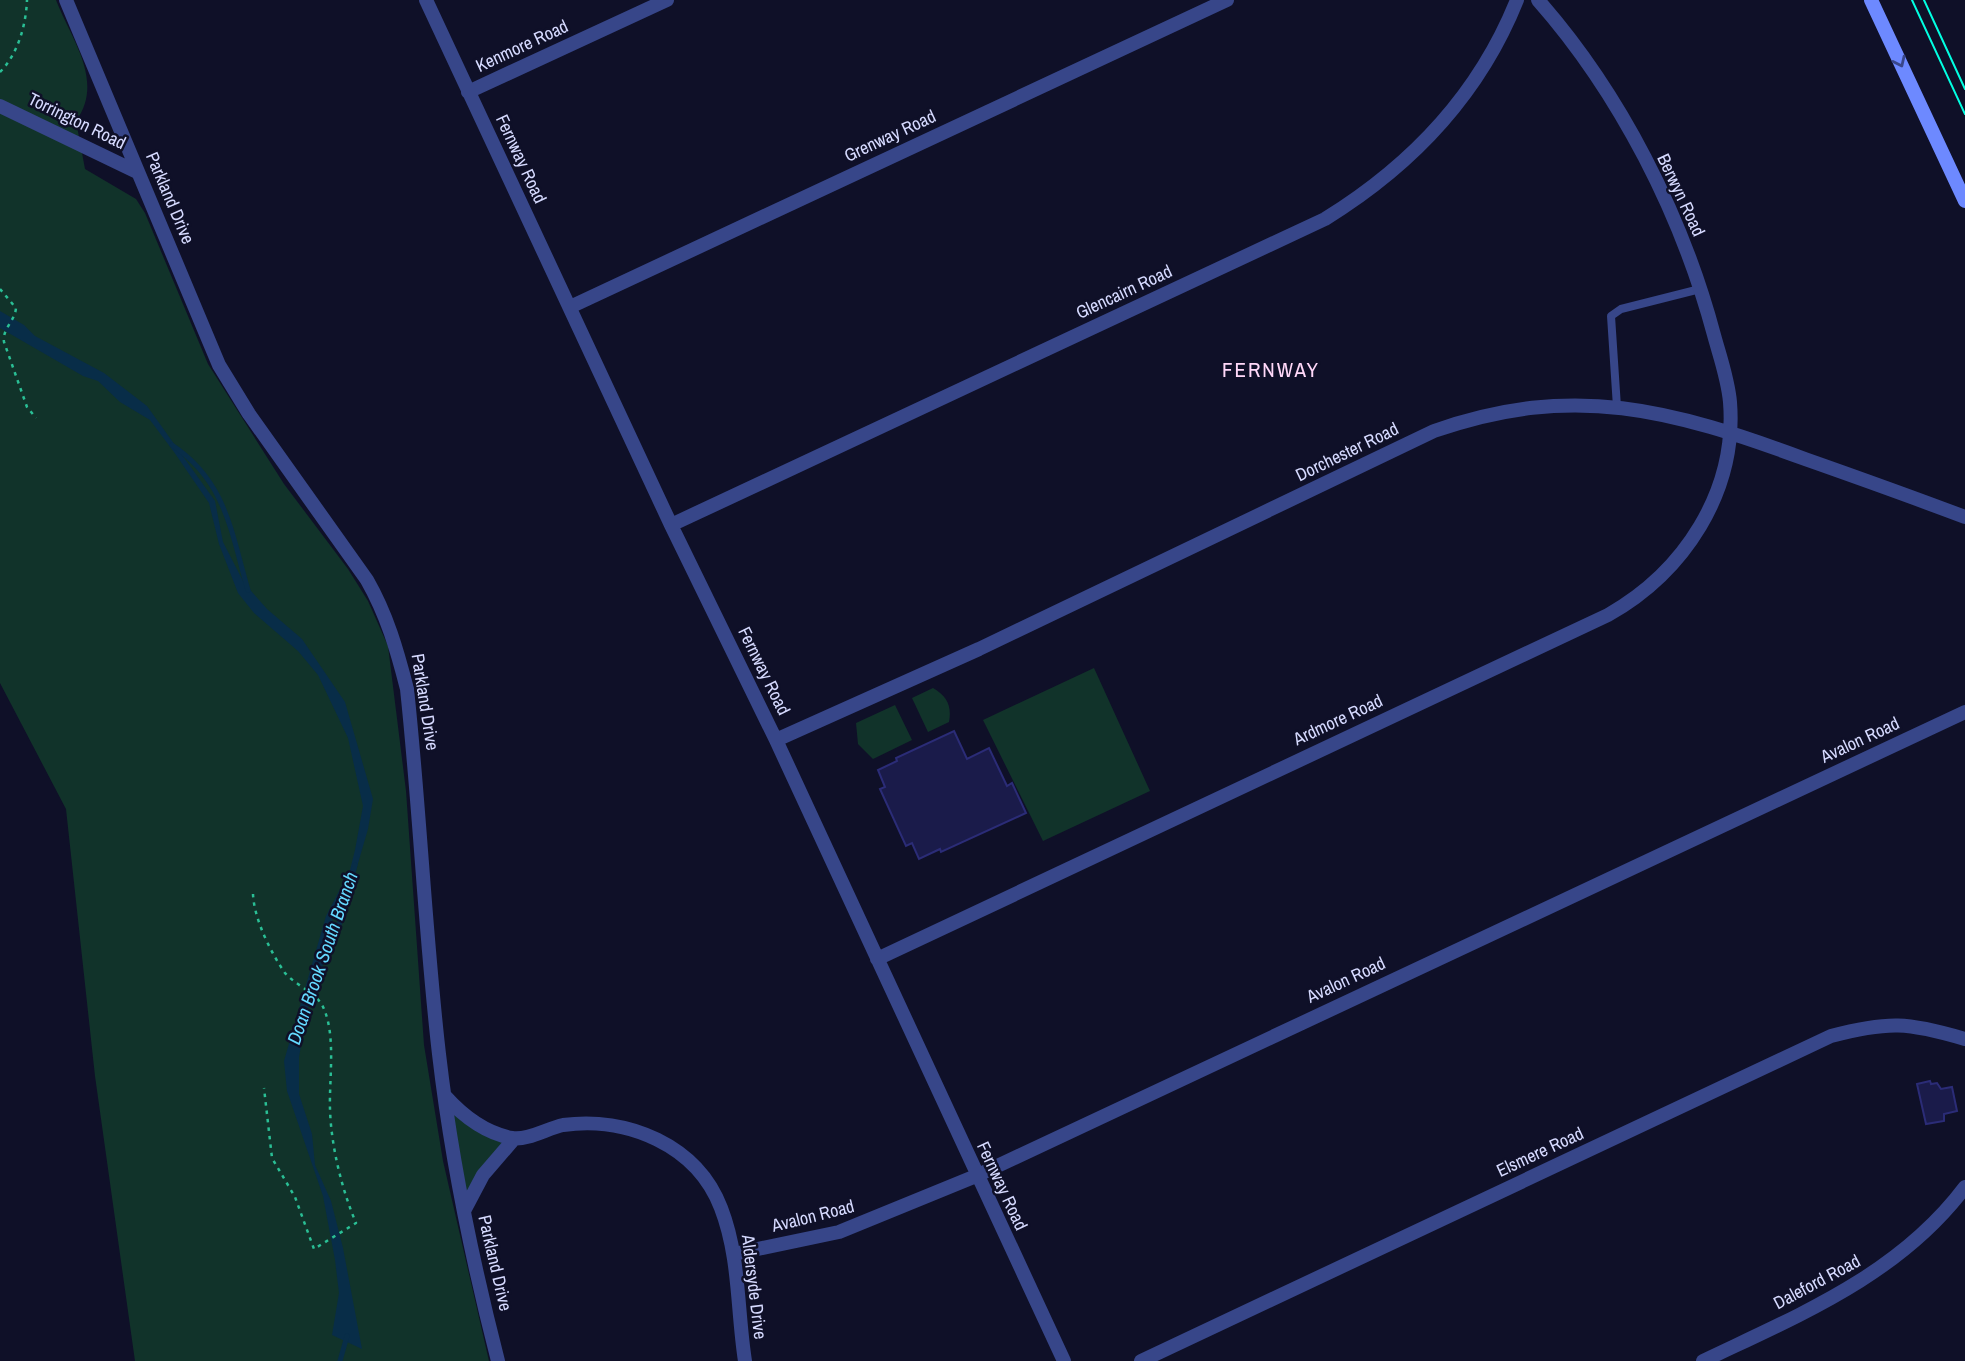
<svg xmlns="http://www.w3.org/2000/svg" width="1965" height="1361" font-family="'Archivo Narrow',sans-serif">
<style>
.green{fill:#11332a}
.water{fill:#082d48}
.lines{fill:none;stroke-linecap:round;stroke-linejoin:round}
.stream{stroke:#082d48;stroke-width:5}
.building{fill:#1a1b4a;stroke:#2b2c77;stroke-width:2}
.path{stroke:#2abf95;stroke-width:2.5;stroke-dasharray:3.5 5;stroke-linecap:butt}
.service{stroke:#374689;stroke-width:8}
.minor{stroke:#374689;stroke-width:14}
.secondary{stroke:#6d89ff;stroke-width:14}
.tram{stroke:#02ffe1;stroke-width:2}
.oneway{stroke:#394689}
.labels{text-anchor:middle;stroke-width:5;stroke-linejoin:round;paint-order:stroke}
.street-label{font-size:18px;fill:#d6daff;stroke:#0f1028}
.water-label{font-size:19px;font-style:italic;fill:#64d9ff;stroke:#0f1028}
.quarter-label{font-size:21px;letter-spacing:2px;fill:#ffd8f9;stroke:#0f1028}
</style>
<rect width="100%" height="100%" fill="#0f1028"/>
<path class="green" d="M0,0H56C71,39 105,81 76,121L85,169L136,199L145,213L208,364L284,484L348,569L368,601L388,646L406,791L424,1045L443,1161L489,1361H135L95,1076L66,809L0,683Z
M1094,668L1150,791L1043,841L983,720Z
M933,688C947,696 952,706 949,722L928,732L912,698Z
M895,705L912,740L873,759L858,744L856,723Z
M445,1096L514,1139L464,1211Z"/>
<path class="water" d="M0,311L24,325L35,336L104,373L147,406L215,501L223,542L244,583L267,609L302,639L345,702L373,799L368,829L352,884L332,914L333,928L314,998L308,1007L299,1057V1094L312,1134L315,1165L331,1201L343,1248L362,1349L332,1335L339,1293L335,1260L323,1196L287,1091L284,1061L326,916L350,870L355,850L363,806L348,738L318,675L298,651L254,613L238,593L219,544L209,503L174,452L150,420L120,402L98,381L83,376L0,328Z"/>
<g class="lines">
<path class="stream" d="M172,445C226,481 231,532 248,590
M321,960L339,925L355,865
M340,1361L347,1336"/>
</g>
<path class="building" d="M954,731L967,759L989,748L1007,786L1012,783L1026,813L941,852L940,849L919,859L912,843L906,846L880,789L885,787L878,770L897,761L896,758Z
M1930,1081L1931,1084L1937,1083L1941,1089L1952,1087L1957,1111L1944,1114V1121L1926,1124L1917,1084Z"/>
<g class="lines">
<path class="path" d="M0,72C18,54 26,25 27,0
M0,289L16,308C15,321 2,329 4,342L27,407L36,418
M253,894C254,919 271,953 285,973C296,986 318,993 324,1009C336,1037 329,1080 330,1109C331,1146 342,1190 356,1223L314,1249L295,1197L272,1158L264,1088"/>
<path class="service" d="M1617,407L1611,316L1621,309L1700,289"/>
<path class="minor" d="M66,0L219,365L249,414L367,580C387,615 397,650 407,689C420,811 425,933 439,1054C451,1158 472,1260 498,1361
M426,0L671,525L776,740L1064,1361
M468,92L667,0
M0,106L137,172
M570,307L1227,0
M671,525L1325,219C1411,166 1479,95 1517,0
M776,740L979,649L1434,431C1574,382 1672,410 1805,459C1859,478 1912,497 1965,517
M877,959L1608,615C1684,572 1737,492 1730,402C1728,379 1720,357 1714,335C1682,215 1620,93 1538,0
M445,1096C463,1116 485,1133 512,1138C527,1141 548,1128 563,1125C627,1116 697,1145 721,1208C740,1257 737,1310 745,1361
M464,1211L483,1175L514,1139
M734,1254L839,1232L976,1176L1965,712
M1141,1361L1831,1036C1888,1021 1908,1022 1965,1039
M1703,1361C1799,1315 1899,1275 1965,1187"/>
<path class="secondary" d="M1871,0L1965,201"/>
<path class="tram" d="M1912,0L1965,114
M1924,0L1965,89"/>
</g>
<defs><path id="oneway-chevron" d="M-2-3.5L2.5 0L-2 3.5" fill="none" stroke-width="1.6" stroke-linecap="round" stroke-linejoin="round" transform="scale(1.75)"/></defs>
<use class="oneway" href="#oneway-chevron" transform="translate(1900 62) rotate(65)"/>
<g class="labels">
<g class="street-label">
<text transform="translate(522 46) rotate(-25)" y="6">Kenmore Road</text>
<text transform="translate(77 121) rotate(26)" y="6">Torrington Road</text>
<text transform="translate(890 136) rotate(-25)" y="6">Grenway Road</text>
<text transform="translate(521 159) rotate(65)" y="6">Fernway Road</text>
<text transform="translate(1681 195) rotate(65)" y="6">Berwyn Road</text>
<text transform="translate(170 198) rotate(67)" y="6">Parkland Drive</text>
<text transform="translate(1124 292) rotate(-25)" y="6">Glencairn Road</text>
<text transform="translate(1347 452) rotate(-26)" y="6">Dorchester Road</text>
<text transform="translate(764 671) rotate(64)" y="6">Fernway Road</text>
<text transform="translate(425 702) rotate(81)" y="6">Parkland Drive</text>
<text transform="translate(1338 720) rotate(-25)" y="6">Ardmore Road</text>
<text transform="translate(1860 740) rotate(-25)" y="6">Avalon Road</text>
<text transform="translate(1346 980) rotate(-25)" y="6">Avalon Road</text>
<text transform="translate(1540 1152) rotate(-25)" y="6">Elsmere Road</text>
<text transform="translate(1002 1186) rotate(65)" y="6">Fernway Road</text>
<text transform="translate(813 1216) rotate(-14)" y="6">Avalon Road</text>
<text transform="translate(495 1263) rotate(77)" y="6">Parkland Drive</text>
<text transform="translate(1817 1282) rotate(-28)" y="6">Daleford Road</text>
<text transform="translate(754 1287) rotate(83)" y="6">Aldersyde Drive</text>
</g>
<g class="water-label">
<text transform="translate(322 958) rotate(-71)" y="7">Doan Brook South Branch</text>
</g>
<g class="quarter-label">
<text x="1271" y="377">FERNWAY</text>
</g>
</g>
</svg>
